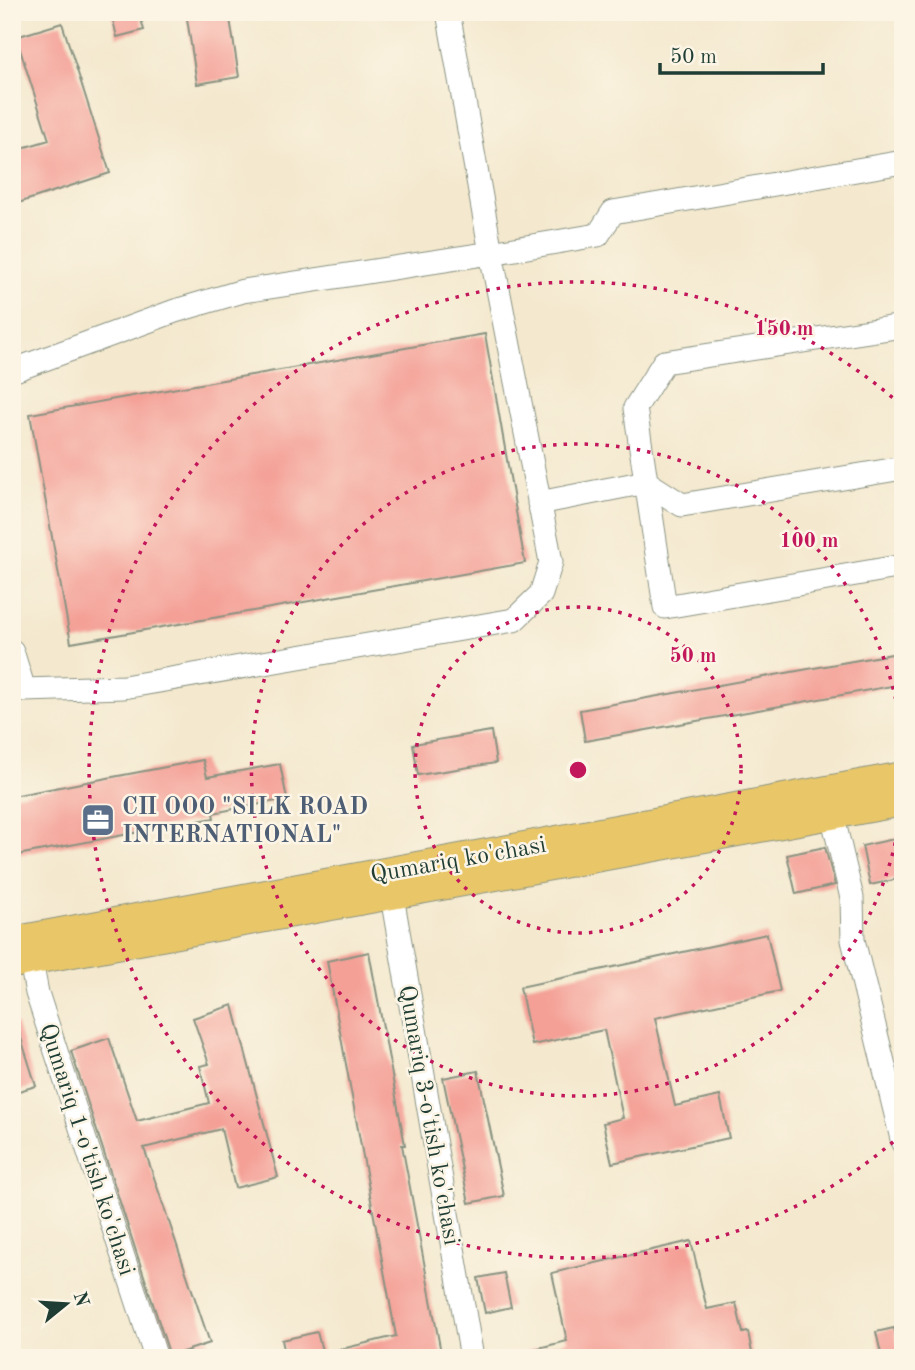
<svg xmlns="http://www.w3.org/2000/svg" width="915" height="1370" font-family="'Old Standard TT',serif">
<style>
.building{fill:#f4a097}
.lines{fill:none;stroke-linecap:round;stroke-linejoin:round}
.minor-casing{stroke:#8a9382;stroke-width:25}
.major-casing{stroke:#8a9382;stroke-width:32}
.minor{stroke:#fff;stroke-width:23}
.major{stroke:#e9c769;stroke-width:30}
.ring{fill:none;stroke:#c2185b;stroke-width:3.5;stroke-dasharray:3.5 7}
.labels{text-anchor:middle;stroke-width:5;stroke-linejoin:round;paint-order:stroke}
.service-label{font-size:24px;font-weight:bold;fill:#4e5e75;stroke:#fcf5e5;text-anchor:start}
.street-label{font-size:24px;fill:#1f3d34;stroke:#fcf5e5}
.centre{fill:#c2185b;stroke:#fcf5e5;stroke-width:3.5}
.ring-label{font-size:21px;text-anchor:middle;font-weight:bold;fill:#c2185b;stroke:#fcf5e5;stroke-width:5;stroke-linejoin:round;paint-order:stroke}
</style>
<rect width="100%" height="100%" fill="#fcf5e5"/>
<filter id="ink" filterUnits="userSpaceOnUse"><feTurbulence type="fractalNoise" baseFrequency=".0143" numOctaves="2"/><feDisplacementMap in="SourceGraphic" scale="14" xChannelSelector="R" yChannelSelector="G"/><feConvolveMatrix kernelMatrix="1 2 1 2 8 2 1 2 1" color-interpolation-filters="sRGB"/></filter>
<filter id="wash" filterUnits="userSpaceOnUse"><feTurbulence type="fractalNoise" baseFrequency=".00686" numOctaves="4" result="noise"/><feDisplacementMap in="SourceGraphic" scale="28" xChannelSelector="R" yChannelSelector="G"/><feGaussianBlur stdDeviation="1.57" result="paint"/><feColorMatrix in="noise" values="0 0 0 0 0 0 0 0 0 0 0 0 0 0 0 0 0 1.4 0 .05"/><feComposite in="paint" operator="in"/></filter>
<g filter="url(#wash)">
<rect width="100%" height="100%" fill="#f4e9cf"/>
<g id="blocks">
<path class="building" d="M111,12H139L144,30L117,37Z
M186,12H229L239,77L197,84Z
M62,23L110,173L12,205V151L49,140L16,37Z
M485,334L525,563L71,643L30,414Z
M903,652V684L585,741L580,710Z
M491,731L496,763L418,775L413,744Z
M203,760L207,777L280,764L287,799L213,813L214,818L12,856V796Z
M903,837V878L870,885L862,846Z
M825,847L835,885L796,894L787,855Z
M767,934L780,991L655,1018L675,1106L720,1096L729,1138L612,1163L603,1123L623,1118L604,1030L532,1045L520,987Z
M369,952L405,1145H402L442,1358H334L333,1351L396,1336L327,961Z
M233,1005L278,1177L235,1188L221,1129L144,1148L210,1343L170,1356L71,1051L109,1038L137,1121L209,1103L200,1066L209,1064L193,1018Z
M16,1022L36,1086L12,1093V1023Z
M478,1071L504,1196L469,1203L443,1078Z
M691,1241L707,1309L736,1303L743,1333L748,1332L753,1358H527L526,1351L567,1341L552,1273Z
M504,1273L511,1307L485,1313L478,1278Z
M894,1328L901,1358H882L876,1332Z
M317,1332L324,1358H286L282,1340Z"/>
</g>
</g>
<g filter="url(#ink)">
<use href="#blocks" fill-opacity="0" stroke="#8a9382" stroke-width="2"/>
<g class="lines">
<g class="minor-casing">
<path id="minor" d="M448,12L491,253L598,235L613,212L903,162
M903,326L664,362L635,408L665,607L903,566
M12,371L175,311L243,291L491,253L551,562L541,594L514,620L124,687L24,690L12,651
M539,503L646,482L682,505L903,468
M832,814L852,898L853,940L903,1143
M389,879L472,1358
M28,946L37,993L156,1358"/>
</g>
<g class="major-casing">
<path id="major" d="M12,942L903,777
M12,963L903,801"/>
</g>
<use href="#minor" class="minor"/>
<use href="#major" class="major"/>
</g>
</g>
<g class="ring">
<circle cx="578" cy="770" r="163"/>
<path d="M902 801A326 326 0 1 1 902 739"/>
<path d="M901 1135A488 488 0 1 1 901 405"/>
</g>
<defs>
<g id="office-square" transform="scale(1.75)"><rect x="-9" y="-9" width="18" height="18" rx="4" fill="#5c6f8a" stroke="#fcf5e5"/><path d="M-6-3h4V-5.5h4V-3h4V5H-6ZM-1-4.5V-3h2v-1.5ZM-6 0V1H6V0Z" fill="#fff"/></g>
</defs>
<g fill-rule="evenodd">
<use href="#office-square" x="98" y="820"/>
</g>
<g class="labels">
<g class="service-label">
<text x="122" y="814">СП ООО "SILK ROAD<tspan x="122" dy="28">INTERNATIONAL"</tspan></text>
</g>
<g class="street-label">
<text transform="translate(458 859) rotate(-10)" y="8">Qumariq ko'chasi</text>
<text transform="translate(430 1115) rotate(80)" y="8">Qumariq 3-o'tish ko'chasi</text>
<text transform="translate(88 1149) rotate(72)" y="8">Qumariq 1-o'tish ko'chasi</text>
</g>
</g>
<circle cx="578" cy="770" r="10" class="centre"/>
<g class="ring-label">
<text x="784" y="335">150 m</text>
<text x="809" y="547">100 m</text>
<text x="693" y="662">50 m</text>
</g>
<rect width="915" height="1370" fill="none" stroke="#fcf5e5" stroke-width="42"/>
<g transform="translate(66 1304) rotate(72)" stroke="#fcf5e5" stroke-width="5" paint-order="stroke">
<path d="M0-5L12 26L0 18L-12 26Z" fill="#1f3d34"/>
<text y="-10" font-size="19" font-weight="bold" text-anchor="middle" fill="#1f3d34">N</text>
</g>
<path d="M660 63v10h163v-10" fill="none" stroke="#1f3d34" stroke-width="3.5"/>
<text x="670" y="63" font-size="21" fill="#1f3d34" stroke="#fcf5e5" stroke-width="5" paint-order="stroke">50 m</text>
</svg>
